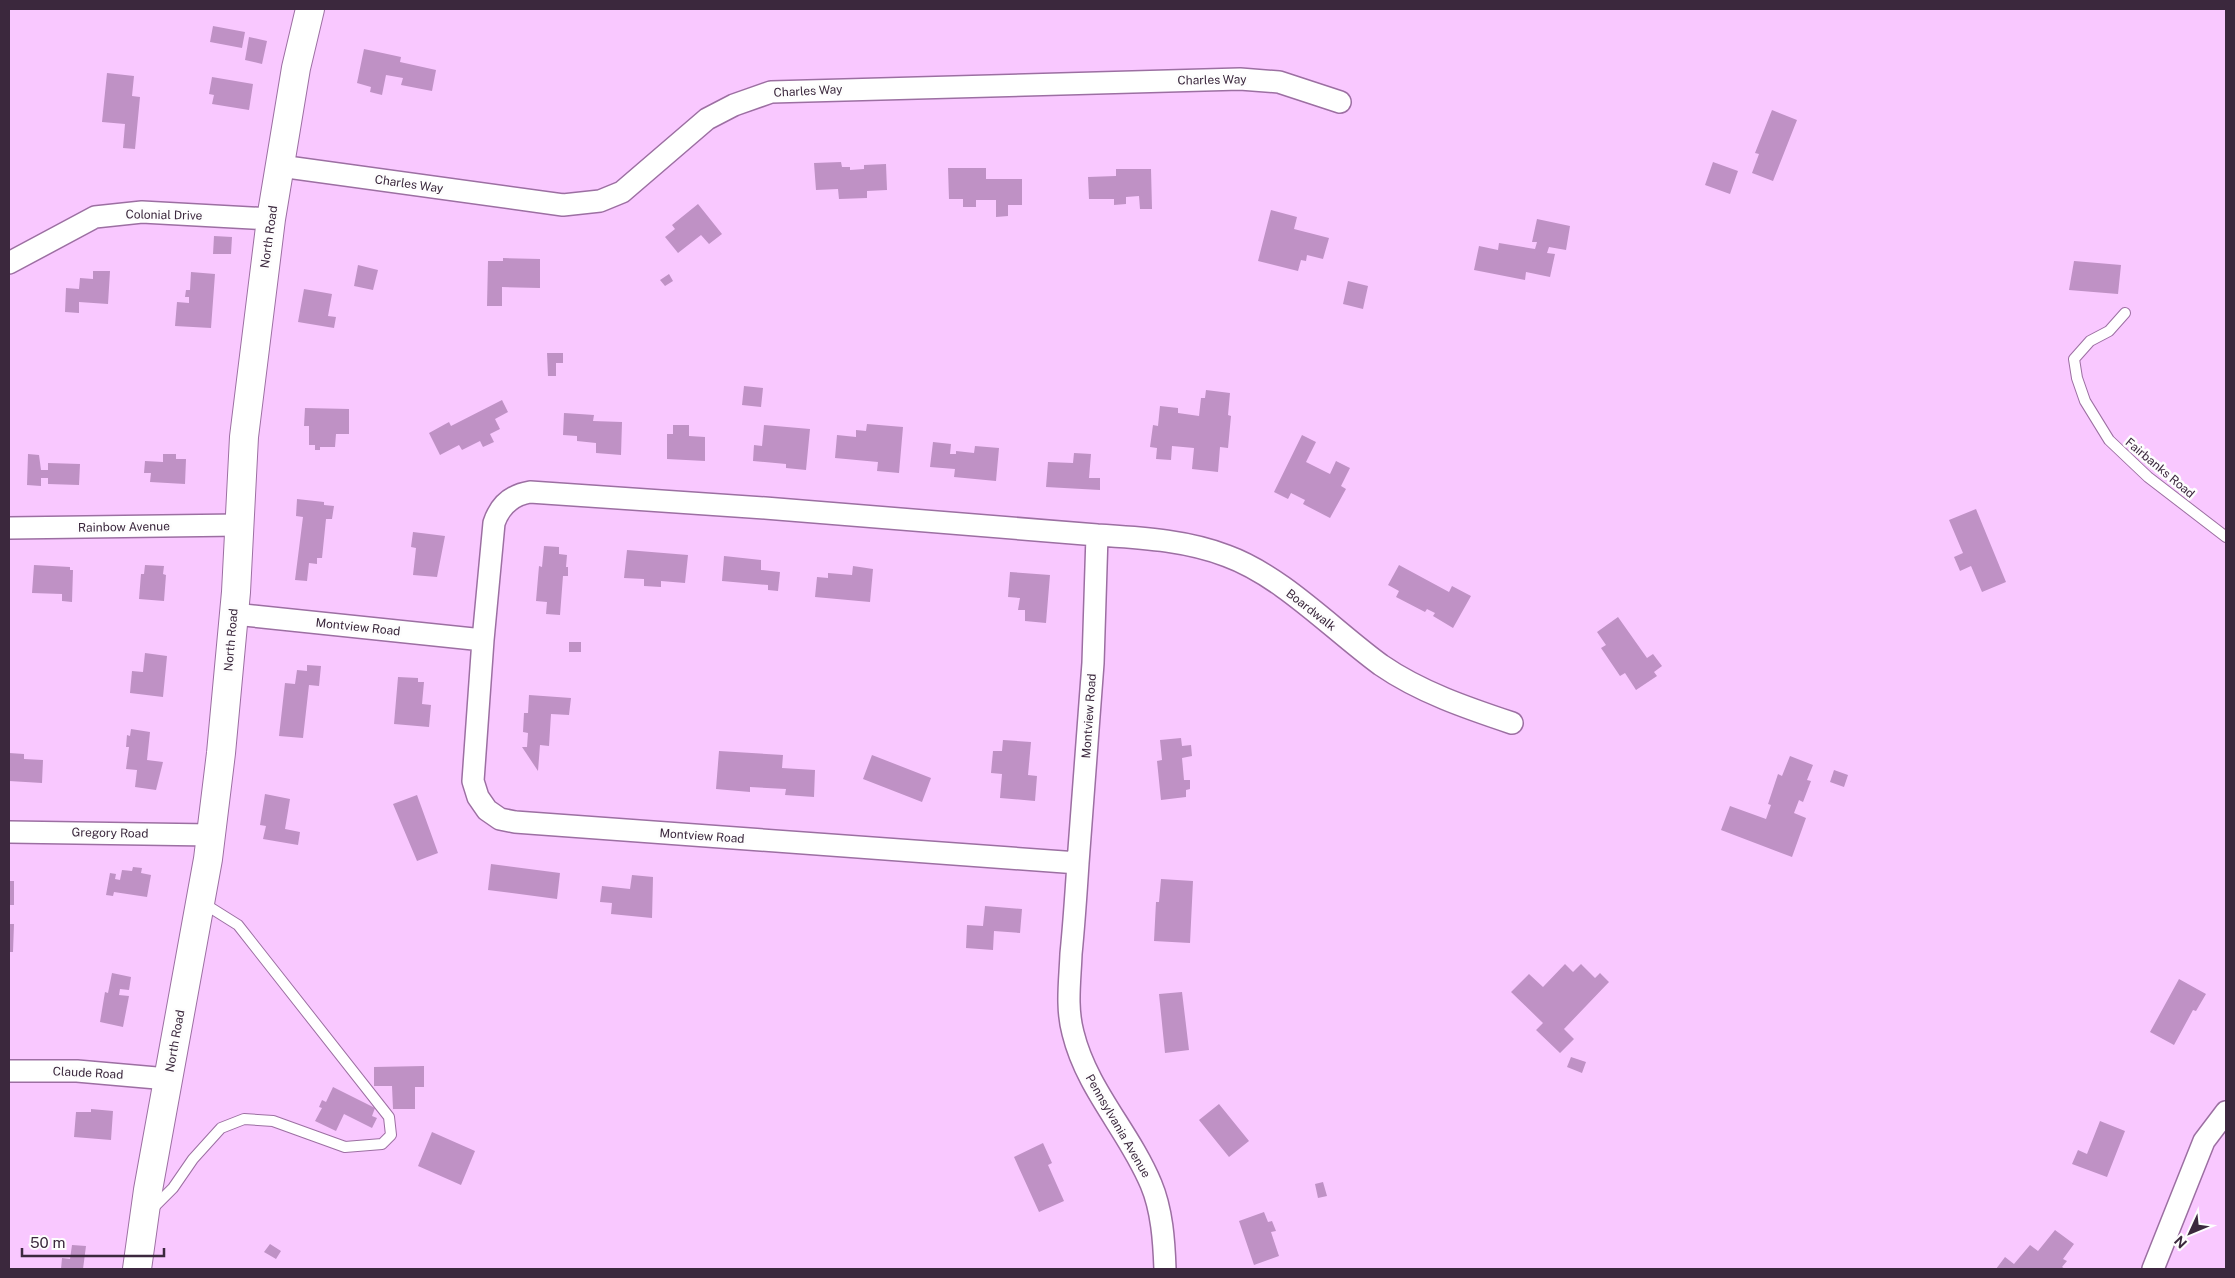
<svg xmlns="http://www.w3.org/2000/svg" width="2235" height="1278" font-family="'Public Sans',sans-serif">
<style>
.building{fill:#bf91c5}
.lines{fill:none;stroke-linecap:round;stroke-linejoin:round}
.lane-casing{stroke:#9c6fa2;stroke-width:12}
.street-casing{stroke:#9c6fa2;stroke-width:24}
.secondary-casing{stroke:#9c6fa2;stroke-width:30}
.lane{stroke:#fff;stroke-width:10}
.street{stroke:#fff;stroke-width:21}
.secondary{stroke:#fff;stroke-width:28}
.labels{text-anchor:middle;stroke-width:5;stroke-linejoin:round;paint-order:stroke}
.street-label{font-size:12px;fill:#3b283d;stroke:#fdfdfd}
</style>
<rect width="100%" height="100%" fill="#f9c8ff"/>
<path class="building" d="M213,26L245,32L242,48L210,42Z
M249,37L267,41L262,64L245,60Z
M364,49L401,57L400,62L436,70L432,91L401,85L403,78L386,75L382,95L370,92L371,87L357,83Z
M107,73L134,76L132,96L140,97L135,149L123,148L125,124L102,122Z
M212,77L253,84L249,110L212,104L214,95L209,94Z
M1772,110L1797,120L1773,181L1752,173L1759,154L1755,153Z
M841,162L842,167H850V170L864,169V165L886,164L887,190L867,191V198L839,199L838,189L816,190L814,163Z
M1713,162L1738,171L1730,194L1705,185Z
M948,168H986V179H1022V205H1008V216L996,217V200H976V207H963V199H949Z
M1116,169H1151L1152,209H1140L1139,196L1126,197V204L1114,205V199H1089L1088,177L1116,176Z
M698,204L722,234L709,244L701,235L678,253L665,237L675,229L672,225Z
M1271,210L1297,217L1294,229L1329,238L1323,259L1307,255L1306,261L1301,260L1298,271L1258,261Z
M1537,219L1570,226L1566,250L1549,247L1547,253L1555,254L1550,277L1526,272L1525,280L1474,270L1479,246L1498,250L1499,243L1535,249L1537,242H1532Z
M214,236L232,237L231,254H213Z
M503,258L540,259V288L502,287V306H487L488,261H503Z
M2074,261L2121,265L2118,294L2069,290Z
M358,265L378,270L373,290L354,286Z
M93,271H110L108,304L79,302V313L65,312L66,288L79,289L80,278L93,279Z
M191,272L215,274L211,328L175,326L177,302L189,303V297H185L186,290H190Z
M669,274L673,281L665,286L660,280Z
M1348,281L1368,286L1363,309L1343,304Z
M304,289L332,294L328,316L336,317L334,328L298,322Z
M547,353H563V363H556V376H548Z
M744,386L763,388L761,407L742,405Z
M1206,390L1230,393L1228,415L1231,416L1228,448L1220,447L1218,472L1192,469L1194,448L1172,446L1171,460L1156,459L1157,448L1150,447L1153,425L1158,426L1160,406L1178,408V413L1199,416L1201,398H1205Z
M502,400L508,412L495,419L500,429L490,434L494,442L483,447L480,441L462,450L459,445L440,455L429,433L449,422L451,426Z
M305,408L349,409V434H336L335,447H320V450H315V445H309V426H304Z
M564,413L594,415L593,421L622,422L621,455L596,453V443L577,441V436L563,435Z
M867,424L903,427L899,473L877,471L878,462L835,458L837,435L856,437V430L866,431Z
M673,425H689V436L705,437V461L667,459V434H673Z
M764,425L810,429L806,470L786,468V464L753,461L754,445L762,446Z
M1302,435L1316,442L1306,462L1330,474L1336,461L1350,468L1341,486L1346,489L1330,518L1303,504L1305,500L1291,493L1288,499L1274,492Z
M933,442L951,444L950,454H956V451L974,453L975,446L999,448L996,481L954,477L955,469L930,467Z
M1074,453L1091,454L1089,478H1100V490L1046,487L1048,462L1073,463Z
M28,454L39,455L41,470H48V463L80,464L79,485L48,484V478H41V486L27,485Z
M163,454H176V459H186L185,484L150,482L151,473H144L145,461L163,462Z
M297,499L324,502V505L334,506L332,519H326L322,558H317V564L309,563L307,581L295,580L303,517L296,516Z
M1976,509L2006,582L1982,592L1971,566L1960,571L1954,557L1963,553L1949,520Z
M413,532L445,536L437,577L413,575L416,548L411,547Z
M544,546L559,547V554L567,555L566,567H568V576H563L560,615L546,614L547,602L536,601L539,566L542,567Z
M627,550L688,555L685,583L661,581V587L644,586V579L624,578Z
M724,556L761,560V570L780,572L778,591L768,590V585L722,581Z
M34,565L70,567V570H73L72,602L62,601V594L32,593Z
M145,565L164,566L163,574L166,575L164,601L139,599L141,574H144Z
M1399,565L1449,592L1452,586L1471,596L1453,628L1433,616L1435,613L1427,609L1425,612L1396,597L1399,591L1388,585Z
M853,566L873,569L870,602L815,597L817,577L828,578V573L852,575Z
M1010,572L1050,575L1046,623L1025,621V610H1018L1020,598L1008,597Z
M1618,617L1647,658L1653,654L1662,666L1654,672L1657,676L1636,690L1625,673L1620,676L1601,648L1606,645L1597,632Z
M569,642H581V652H569Z
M145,653L167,656L163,697L130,693L132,671L143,672Z
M307,665L321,666L319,686L309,685L303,738L279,736L285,683L295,684L297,670L307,671Z
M398,677L418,678V682H424L422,704L431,705L429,727L394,724Z
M529,695L571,698L569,715L551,714L549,746L540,745L538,771L522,747H527L528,733L523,732L524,713H528Z
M131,729L150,732L147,760L163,762L156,790L135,787L137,770L126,769L129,747H126L127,735L130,736Z
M1181,738L1182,746L1191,745L1192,756L1182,758L1184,780H1190V789L1186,790V797L1161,800L1157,761L1162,760L1160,740Z
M1003,740L1031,742L1028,775L1037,776L1035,801L1000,798L1002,774L991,773L993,751H1002Z
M719,751L783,755L782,768L815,770L814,797L785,795L786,789L750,787V792L716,789Z
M9,753L24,754V759L43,760L42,783L9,781Z
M872,755L931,778L922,802L863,779Z
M1790,756L1813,765L1807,780L1811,781L1803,802L1799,800L1794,813L1806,818L1792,857L1721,830L1730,806L1766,819L1771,805L1768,804L1778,774L1782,776Z
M1834,770L1848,775L1844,787L1830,782Z
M265,794L290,799L285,829L300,832L298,845L263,839L266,826L260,825Z
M417,795L438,853L417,861L393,804Z
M491,864L560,873L557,899L488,890Z
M133,867L142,868L141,873L151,875L147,897L114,892L113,896L106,895L110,873L116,874L115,879L120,880L122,870L132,871Z
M632,875L653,877L652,918L611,914L612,903L600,902L602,886L630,889Z
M1161,879L1193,881L1190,943L1154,941L1156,902H1159Z
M9,881H14V905H9Z
M985,906L1022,909L1020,933L994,931L993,950L966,948L967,925L983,926Z
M9,924H14L13,952H9Z
M1565,964L1573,972L1581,964L1595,978L1600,973L1609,982L1564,1029L1574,1039L1560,1053L1536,1030L1543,1023L1511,992L1529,974L1543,987Z
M112,973L131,977L129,990L120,989L119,995L129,996L123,1027L100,1022L105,992L108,993Z
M2179,979L2206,994L2196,1011L2193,1010L2174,1045L2150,1032Z
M1182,992L1189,1050L1165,1053L1159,994Z
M1571,1057L1586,1062L1582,1073L1567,1067Z
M424,1066V1087H415V1109H393L392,1086H374V1067Z
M333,1087L375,1108L372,1116L377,1118L372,1128L344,1114L336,1131L315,1121L322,1108L319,1107L322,1100L326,1102Z
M1219,1104L1249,1141L1229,1157L1199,1120Z
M91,1109L113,1111L111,1140L74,1137L76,1112H91Z
M2100,1121L2125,1131L2107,1177L2072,1164L2078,1150L2087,1154Z
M432,1132L475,1151L461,1185L418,1166Z
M1043,1143L1052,1163L1048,1165L1064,1201L1039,1212L1014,1157Z
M1323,1182L1327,1196L1318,1198L1315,1184Z
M1264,1212L1268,1222L1272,1221L1276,1231L1271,1232L1279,1256L1254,1265L1239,1221Z
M2055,1230L2074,1244L2063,1259L2067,1261L2062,1267L2065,1269H1996L2005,1257L2014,1264L2030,1245L2038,1251Z
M270,1244L281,1251L276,1259L264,1252Z
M72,1245L86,1246L83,1269H61L62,1258L70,1259Z"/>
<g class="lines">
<g class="lane-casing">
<path id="lane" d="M2125,313L2109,331L2090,341L2074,359L2077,378L2085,401L2109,440L2148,477L2226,537
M152,1209L173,1188L193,1159L221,1128L244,1119L273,1121L345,1147L382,1144L391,1135L389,1117L238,925L203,903"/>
</g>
<g class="street-casing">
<path id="street" d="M280,166L563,205L600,201L622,192L707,119L734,105L771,92L1240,79L1279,82L1340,102
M9,263L95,217L142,212L271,219
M9,528L239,525
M1097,535C1141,538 1185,540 1227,556C1282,576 1333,630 1381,665C1420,692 1467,708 1512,723
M234,614L483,640L494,523C500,505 512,495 530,492L765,508L1097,535L1093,663L1078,863L515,822L500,819L487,810L478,797L473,781L483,640
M9,832L211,835
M1078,863C1076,894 1074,924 1071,954C1070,981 1066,1007 1073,1033C1087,1090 1129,1131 1151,1184C1162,1210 1164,1241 1165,1269
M9,1071H77L168,1079
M2153,1269L2204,1141L2226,1112"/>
</g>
<g class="secondary-casing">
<path id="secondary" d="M137,1269L148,1190L208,859L221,753L236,592L244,437L271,219L296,68L310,9"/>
</g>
<use href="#lane" class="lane"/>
<use href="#street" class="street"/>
<use href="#secondary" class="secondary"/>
</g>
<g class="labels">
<g class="street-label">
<text transform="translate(1212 80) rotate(-1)" y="4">Charles Way</text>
<text transform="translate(808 91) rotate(-3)" y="4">Charles Way</text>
<text transform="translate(409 184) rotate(8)" y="4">Charles Way</text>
<text transform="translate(164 215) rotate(1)" y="4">Colonial Drive</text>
<text transform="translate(269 237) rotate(-82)" y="4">North Road</text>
<text transform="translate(2160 468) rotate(40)" y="4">Fairbanks Road</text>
<text transform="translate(124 527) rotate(-1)" y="4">Rainbow Avenue</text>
<text transform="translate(1311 610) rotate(38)" y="4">Boardwalk</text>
<text transform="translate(358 627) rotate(6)" y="4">Montview Road</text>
<text transform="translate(231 640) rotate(-85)" y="4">North Road</text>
<text transform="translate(1089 716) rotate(-86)" y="4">Montview Road</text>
<text transform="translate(110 833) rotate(1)" y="4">Gregory Road</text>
<text transform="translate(702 836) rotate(4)" y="4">Montview Road</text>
<text transform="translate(175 1041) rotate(-80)" y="4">North Road</text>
<text transform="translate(88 1073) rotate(3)" y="4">Claude Road</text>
<text transform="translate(1118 1126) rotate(60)" y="4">Pennsylvania Avenue</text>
</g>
</g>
<rect width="2235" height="1278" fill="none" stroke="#3b283d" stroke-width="20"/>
<g transform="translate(2190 1233) rotate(226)" stroke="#fdfdfd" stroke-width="4" paint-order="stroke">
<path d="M0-4L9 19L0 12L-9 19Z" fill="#3b283d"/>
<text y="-8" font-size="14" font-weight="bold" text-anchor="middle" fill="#3b283d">N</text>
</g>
<path d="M22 1248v8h142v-8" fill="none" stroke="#3b283d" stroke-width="2.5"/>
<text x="30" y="1248" font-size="15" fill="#3b283d" stroke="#fdfdfd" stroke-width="4" paint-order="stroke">50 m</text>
</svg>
